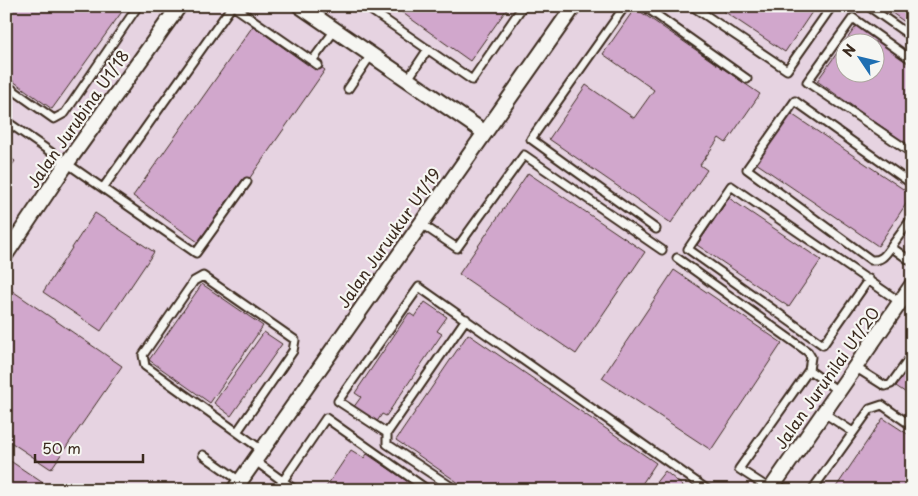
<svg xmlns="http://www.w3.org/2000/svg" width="918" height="496" font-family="'Playpen Sans',sans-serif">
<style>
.built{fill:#e6d3e1;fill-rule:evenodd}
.building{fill:#d1a7cc;stroke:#3b2a1e;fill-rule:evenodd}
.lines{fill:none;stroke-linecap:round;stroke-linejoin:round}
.lane-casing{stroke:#3b2a1e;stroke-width:11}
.street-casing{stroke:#3b2a1e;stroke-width:18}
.lane{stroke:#f6f6f2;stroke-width:7}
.street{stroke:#f6f6f2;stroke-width:14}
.labels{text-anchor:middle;stroke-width:4.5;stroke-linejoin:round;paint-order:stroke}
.street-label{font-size:16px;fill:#3b2a1e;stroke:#f6f6f2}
</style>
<rect width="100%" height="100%" fill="#efe6ea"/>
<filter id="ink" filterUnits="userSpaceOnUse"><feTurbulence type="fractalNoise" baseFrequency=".02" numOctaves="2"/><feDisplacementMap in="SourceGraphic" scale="10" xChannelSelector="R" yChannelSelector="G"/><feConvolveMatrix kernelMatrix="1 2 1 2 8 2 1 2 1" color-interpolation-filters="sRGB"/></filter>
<g filter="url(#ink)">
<path class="built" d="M6,6H912V490H6ZM846,42H876V72H846Z"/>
<path class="building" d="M6,6H126L52,109L6,76Z
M404,6H509L470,61L400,11Z
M716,6H816L785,52Z
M882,6H912V27Z
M635,8L760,94L726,143L719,138L700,165L707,170L671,223L549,139L586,85L634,118L654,90L603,54Z
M857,25L912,64V148L817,81ZM846,42H876V72H846Z
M253,26L315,70L318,65L325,70L247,182L243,179L198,242L133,196Z
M790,113L912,195L878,246L756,163Z
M6,155L15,161L6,174Z
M528,173L645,252L576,354L459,274Z
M729,198L821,260L789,307L697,245Z
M95,213L154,252L101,331L43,292Z
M674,270L782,343L711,450L602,378Z
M202,284L263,326L210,403L149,360Z
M8,288L122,366L51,469L6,439V291Z
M425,302L447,317L437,331L442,334L386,416L382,414L376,423L353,408L361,397L355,393L409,313L415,317Z
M264,332L282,344L231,416L214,403Z
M468,334L656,463L638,490H469L396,440Z
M912,364V397L896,386Z
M883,418L912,437V490H834Z
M351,450L364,458L367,454L420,490H324Z
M6,458L43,483L38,490H6Z
M665,471L688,490H647L651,483L654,485Z"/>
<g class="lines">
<g class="lane-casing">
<path id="lane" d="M233,6L318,65
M365,6L472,80L523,6
M625,6L531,139L656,229
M644,6L747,79
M692,6L787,70L832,6
M868,6L912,37
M912,60L853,18L807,82L912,153
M312,61L335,30
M408,79L428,49
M6,85L54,119L65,113L138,6
M348,89L371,55
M6,121L196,253L247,182
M912,184L795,101L747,169L871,260C882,261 885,255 891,247L912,262
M103,188L232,6
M420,223L457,248L524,155L662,250
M891,247L912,218
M677,258L808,352L811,357L809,370
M869,279L823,345L688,249L731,186L900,302
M466,319L387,433L338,401L419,287L708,490
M855,367L885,386L891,384L912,355
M824,413L853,432
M237,432L293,351L295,340L203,276L194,281L143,355L145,366L262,450
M387,433V444L456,490
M203,455L240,481
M254,460L295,490
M283,481L326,418L428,490
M770,489L739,469L809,370L838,391
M812,490L870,409L882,405L912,426"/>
</g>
<g class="street-casing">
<path id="street" d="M300,6L484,132
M6,254L67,163L179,6
M234,490L574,6
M770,490L912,285"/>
</g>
<use href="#lane" class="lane"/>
<use href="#street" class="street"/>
</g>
</g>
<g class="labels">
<g class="street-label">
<text transform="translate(78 119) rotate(-55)" y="6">Jalan Jurubina U1/18</text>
<text transform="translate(389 238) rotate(-55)" y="6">Jalan Juruukur U1/19</text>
<text transform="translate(827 378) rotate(-55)" y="6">Jalan Jurunilai U1/20</text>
</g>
</g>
<rect width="918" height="496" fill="none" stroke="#f6f6f2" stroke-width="25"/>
<rect x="12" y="12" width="893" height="471" fill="none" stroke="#3b2a1e" stroke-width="2" filter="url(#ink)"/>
<g transform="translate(860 58) rotate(305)"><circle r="24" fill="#f6f6f2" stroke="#aba49d"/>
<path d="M0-4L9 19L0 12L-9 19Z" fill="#1f6fb2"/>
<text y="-8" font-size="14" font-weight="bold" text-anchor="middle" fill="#3b2a1e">N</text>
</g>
<path d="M35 454v8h108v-8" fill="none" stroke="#3b2a1e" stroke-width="2.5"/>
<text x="42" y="454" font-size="15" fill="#3b2a1e" stroke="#f6f6f2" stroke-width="4" paint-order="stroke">50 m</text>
</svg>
